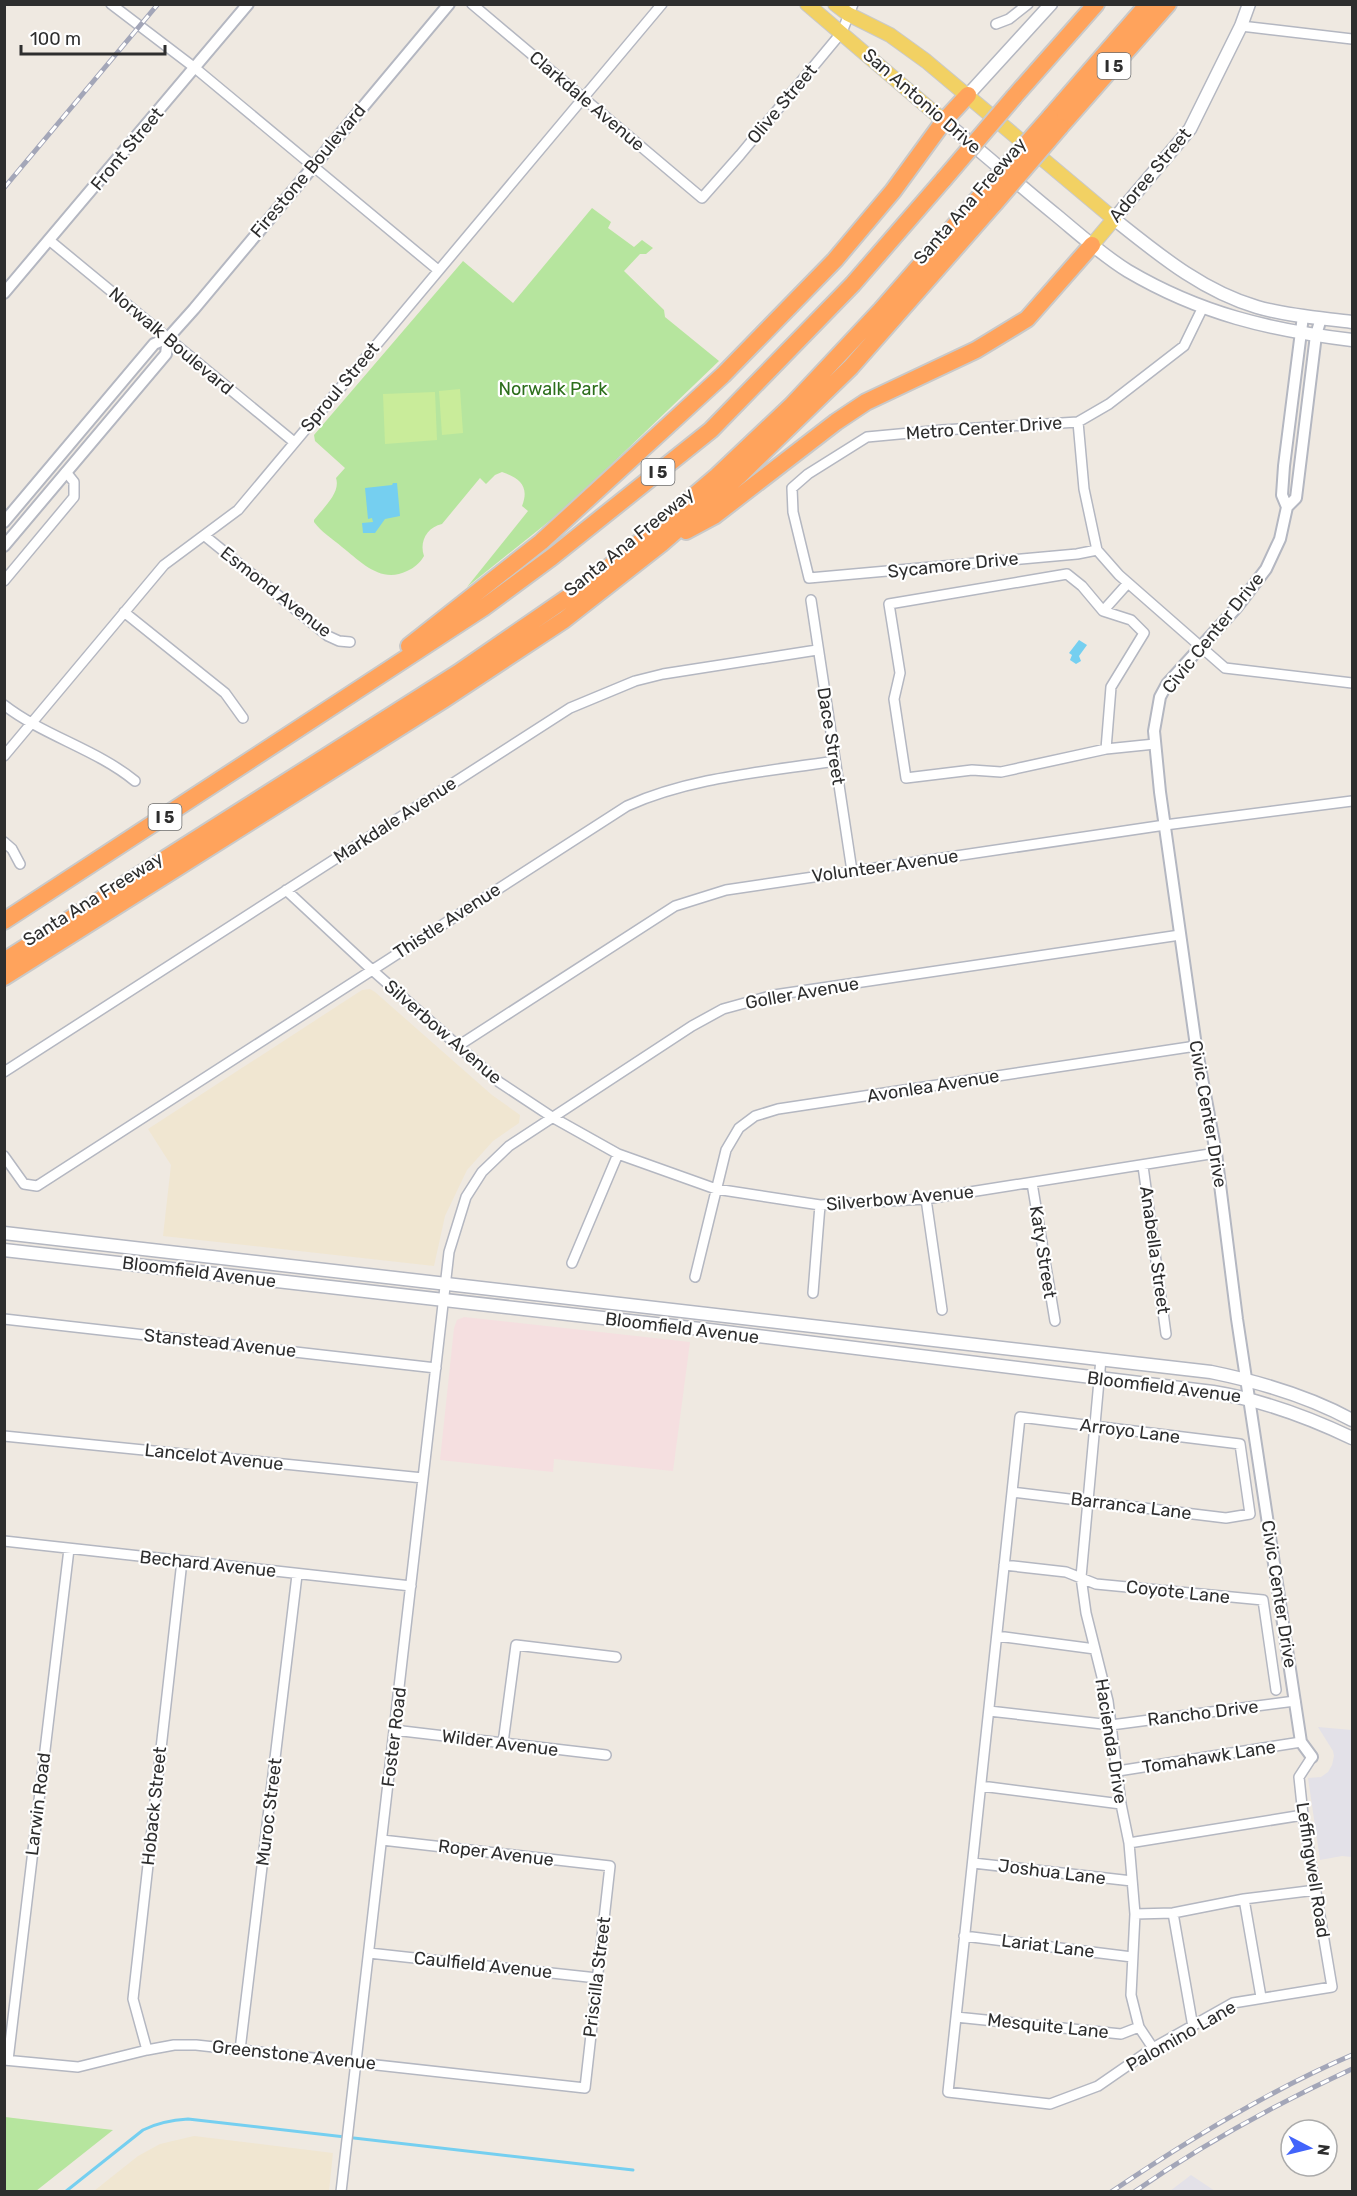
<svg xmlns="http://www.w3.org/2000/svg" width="1357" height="2196" font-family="Rubik,sans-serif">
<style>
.industrial{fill:#e3e1e8}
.education{fill:#f0e6d1}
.medical{fill:#f5dfe0}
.green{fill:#b6e59e}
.pitch{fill:#c9ec9a}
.water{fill:#75cff0}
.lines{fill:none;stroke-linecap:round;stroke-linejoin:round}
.stream{stroke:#75cff0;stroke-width:3}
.minor-casing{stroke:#b4b7c1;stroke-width:12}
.tertiary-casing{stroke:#b4b7c1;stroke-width:14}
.secondary-casing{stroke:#b4b7c1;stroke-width:15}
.primary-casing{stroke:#c9c9c9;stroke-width:16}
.motorway-casing{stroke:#c9c9c9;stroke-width:20}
.minor{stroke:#fff;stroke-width:9}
.tertiary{stroke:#fff;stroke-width:10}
.secondary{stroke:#fff;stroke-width:12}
.primary{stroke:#f2d163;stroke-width:14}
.motorway{stroke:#ffa35c;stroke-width:16}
.rail-casing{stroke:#a3a6b8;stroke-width:5}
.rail{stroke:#fff;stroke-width:3;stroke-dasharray:9;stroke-linecap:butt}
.motorway-bridge-casing{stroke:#c9c9c9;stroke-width:20;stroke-linecap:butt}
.motorway-bridge{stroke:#ffa35c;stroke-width:16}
.labels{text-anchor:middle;stroke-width:4.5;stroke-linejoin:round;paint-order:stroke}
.shield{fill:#fff;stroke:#6d6d6d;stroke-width:1.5}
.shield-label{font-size:16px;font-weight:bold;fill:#2e2e2e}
.street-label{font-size:18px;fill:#2e2e2e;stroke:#fff}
.park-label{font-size:18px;fill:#2c6e1b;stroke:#fff}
</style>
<rect width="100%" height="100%" fill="#efe9e1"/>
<path class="industrial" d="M1318,1727L1352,1730V1857L1342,1856L1320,1860L1308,1778L1321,1777L1328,1772L1332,1765L1334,1756L1333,1751Z
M1191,2175L1215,2191H1170Z"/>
<path class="education" d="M370,989L375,992L492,1095L520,1115L519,1123L493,1141L467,1170L445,1216L434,1266L163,1236L171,1165L148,1129L362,990Z
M194,2136L333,2153L329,2191H94L138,2156L160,2144Z"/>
<path class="medical" d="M464,1317L690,1342L673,1471L554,1459L553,1472L440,1460L454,1328L457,1320Z"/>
<path class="green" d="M592,208L611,222L608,228L634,247L642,240L653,248L646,254H640L624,271L664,310L665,317L719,361L567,507L467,587L528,511L522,506C530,486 519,478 502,472L495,475L486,484L480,478L442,524C427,527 419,542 424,556C420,563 414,568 407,571C381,584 361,562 342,547C333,539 321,532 314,522V520C323,508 341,493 336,478L345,468L315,441L314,435L463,261L513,303Z
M5,2117L113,2130L36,2191H5Z"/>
<path class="pitch" d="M460,389L463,433L442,435L439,391Z
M435,392L437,440L385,444L383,394Z"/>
<path class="water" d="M393,483H397L400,516L385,519L375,533H363L362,523L373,522L372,518L368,519L365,488L392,485Z
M1079,640L1087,645L1079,656L1081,661L1076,664L1070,660L1072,655L1069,653Z"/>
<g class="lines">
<path class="stream" d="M65,2192L143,2130C157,2123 171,2120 188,2119L633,2170"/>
<g class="minor-casing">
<path id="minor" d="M111,4L195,68L438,270
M472,4L702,198L740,155L842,32L853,4
M996,24L1009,19L1028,4
M1241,26L1352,39
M49,240L294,442
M1078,422L1084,489L1097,550L1119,575L1225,668L1352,683
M205,536L328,636L339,641L350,642
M1097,550L1077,554L809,578L793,512L792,488L808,474L867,437L942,430L1078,422L1109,404L1184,346L1203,307
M4,581L74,497V482L66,472
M811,600L852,871
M1103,611L1131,620L1144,633L1111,687L1106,749L1001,772L972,770L906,778L894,699L900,673L889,604L1067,574L1082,586L1103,611L1128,583
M124,612L225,693L243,718
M4,705C44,736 96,749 135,781
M1106,749L1155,744
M4,756L164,565L238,510L662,4
M4,842L12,849L20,864
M286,890L371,969L499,1082L552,1117L618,1154L716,1189L820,1205L926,1199L1216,1153
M458,1046L675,906L726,890L1165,825L1352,801
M4,1072L570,708L635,681L663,674L817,650
M4,1156L24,1184L37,1186L627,806C691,777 765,772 835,761
M1143,1166L1166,1334
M1032,1183L1055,1321
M926,1199L942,1310
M572,1263L618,1154
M695,1277L726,1150L739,1128L755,1116L778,1109L1196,1046
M813,1293L820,1205
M4,1319L436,1368
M1101,1359L1081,1577L1086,1613L1108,1701L1121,1804L1129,1843L1135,1914L1131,1995L1139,2027L1153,2048
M4,1436L423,1478
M1012,1492L1226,1518L1250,1514L1240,1444L1020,1417L948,2092L1050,2104L1098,2086L1153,2048L1233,2003L1332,1987L1303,1815L1299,1777L1312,1757
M4,1541L411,1586
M1004,1565L1066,1572L1096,1584L1263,1600L1276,1690
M997,1636L1095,1649
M989,1711L1111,1725L1295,1701
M394,1730L606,1755
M503,1743L516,1645L616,1657
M1118,1771L1301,1742
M981,1786L1121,1804
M1129,1843L1303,1815
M973,1863L1132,1881
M1244,1899L1261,1997
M1173,1913L1193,2027
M1135,1914L1173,1913L1244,1899L1316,1890
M964,1936L1132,1957
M369,1953L597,1978
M956,2017L1121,2034L1139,2027
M147,2050L133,1999L182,1561
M240,2050L297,1575
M4,2060L78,2067L147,2050L174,2045H196L585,2088L610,1866L382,1840
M8,2060L69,1549
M341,2192L449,1252L466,1197L482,1172L509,1146L692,1026L723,1009L774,995L1180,935"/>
</g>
<g class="tertiary-casing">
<path id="tertiary" d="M4,293L248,4
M1303,316L1284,466L1282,495L1287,507L1280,539L1266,569L1237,607L1167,684L1160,697L1154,731L1160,792L1196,1046L1216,1153L1237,1319L1301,1742L1312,1757
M1287,507L1296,498L1316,335L1321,318
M4,522L154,344L168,338L194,309L449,4
M4,546L166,354L168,338"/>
</g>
<g class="secondary-casing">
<path id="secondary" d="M1249,4L1241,26L1190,129L1114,219C1158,254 1202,291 1257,307C1288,316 1321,318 1352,322
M968,95L1051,4
M944,121C982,152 1018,184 1056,215C1079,234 1102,255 1128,271C1201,314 1270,330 1352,340
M4,1233L1211,1372C1260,1382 1308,1396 1352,1420
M4,1250L709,1330L1213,1392C1262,1400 1308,1417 1352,1438"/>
</g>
<g class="primary-casing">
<path id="primary" d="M807,4L944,121
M835,4L848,14L890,35L926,61L1114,219L1092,245"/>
</g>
<g class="motorway-casing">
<path id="motorway" d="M1014,97L1096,4
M1050,117L1148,4
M1060,127L1168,4
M686,531L714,516L836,422L866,402L976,350L1027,319L1092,245
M409,646L541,542L723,375L835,260L893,191L944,121L968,95
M4,921L483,608L552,557L711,430L853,284L944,179
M4,961L458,673L580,589L621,558L717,476L792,405L881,310L983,193
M4,977L443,700L564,620L661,544L739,476L851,367L995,203"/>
</g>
<use href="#minor" class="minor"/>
<use href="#tertiary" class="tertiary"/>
<use href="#secondary" class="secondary"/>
<use href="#primary" class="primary"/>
<use href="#motorway" class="motorway"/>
<g class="rail-casing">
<path id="rail" d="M4,188L158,4
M1111,2192C1188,2140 1268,2091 1352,2055
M1134,2192C1203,2144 1276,2104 1352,2069"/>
</g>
<use href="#rail" class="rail"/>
<g class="motorway-bridge-casing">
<path id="motorway-bridge" d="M944,179L1014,97
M983,193L1050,117
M995,203L1060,127"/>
</g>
<use href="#motorway-bridge" class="motorway-bridge"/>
</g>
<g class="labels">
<g class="shield">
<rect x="1097.5" y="53" width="33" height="26" rx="4.5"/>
<rect x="641.5" y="459" width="33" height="26" rx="4.5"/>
<rect x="148.5" y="804" width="33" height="26" rx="4.5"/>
</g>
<g class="shield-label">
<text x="1114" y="72">I 5</text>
<text x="658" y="478">I 5</text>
<text x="165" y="823">I 5</text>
</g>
<g class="street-label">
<text transform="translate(587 101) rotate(40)" y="6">Clarkdale Avenue</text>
<text transform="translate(922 101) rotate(41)" y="6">San Antonio Drive</text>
<text transform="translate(782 104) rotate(-50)" y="6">Olive Street</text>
<text transform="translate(127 149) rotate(-50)" y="6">Front Street</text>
<text transform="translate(308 171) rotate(-50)" y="6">Firestone Boulevard</text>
<text transform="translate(1150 175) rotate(-50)" y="6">Adoree Street</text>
<text transform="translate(970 201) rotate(-49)" y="6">Santa Ana Freeway</text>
<text transform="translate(171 341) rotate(40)" y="6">Norwalk Boulevard</text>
<text transform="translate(340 387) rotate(-50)" y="6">Sproul Street</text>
<text transform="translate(984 428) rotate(-4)" y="6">Metro Center Drive</text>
<text transform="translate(629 542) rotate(-39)" y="6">Santa Ana Freeway</text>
<text transform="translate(953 565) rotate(-6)" y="6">Sycamore Drive</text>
<text transform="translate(276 592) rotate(38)" y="6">Esmond Avenue</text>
<text transform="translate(1213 633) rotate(-51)" y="6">Civic Center Drive</text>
<text transform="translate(831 736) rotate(81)" y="6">Dace Street</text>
<text transform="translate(395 820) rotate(-33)" y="6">Markdale Avenue</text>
<text transform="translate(885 866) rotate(-8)" y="6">Volunteer Avenue</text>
<text transform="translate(93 899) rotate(-32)" y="6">Santa Ana Freeway</text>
<text transform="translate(447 921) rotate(-33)" y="6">Thistle Avenue</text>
<text transform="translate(802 993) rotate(-10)" y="6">Goller Avenue</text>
<text transform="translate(443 1032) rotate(41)" y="6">Silverbow Avenue</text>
<text transform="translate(933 1086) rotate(-9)" y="6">Avonlea Avenue</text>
<text transform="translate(1208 1114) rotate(80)" y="6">Civic Center Drive</text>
<text transform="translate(900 1198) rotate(-5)" y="6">Silverbow Avenue</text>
<text transform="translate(1155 1250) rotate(82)" y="6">Anabella Street</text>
<text transform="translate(1043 1252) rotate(81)" y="6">Katy Street</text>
<text transform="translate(199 1272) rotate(7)" y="6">Bloomfield Avenue</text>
<text transform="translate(682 1328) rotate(7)" y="6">Bloomfield Avenue</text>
<text transform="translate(220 1343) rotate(6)" y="6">Stanstead Avenue</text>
<text transform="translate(1164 1387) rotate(7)" y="6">Bloomfield Avenue</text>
<text transform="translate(1130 1431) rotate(7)" y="6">Arroyo Lane</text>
<text transform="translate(214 1457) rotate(6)" y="6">Lancelot Avenue</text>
<text transform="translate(1131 1506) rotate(7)" y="6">Barranca Lane</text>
<text transform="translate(208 1564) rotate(6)" y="6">Bechard Avenue</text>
<text transform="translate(1178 1592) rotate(6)" y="6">Coyote Lane</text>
<text transform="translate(1279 1594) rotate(81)" y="6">Civic Center Drive</text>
<text transform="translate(1203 1713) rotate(-7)" y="6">Rancho Drive</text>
<text transform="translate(394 1737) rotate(-83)" y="6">Foster Road</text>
<text transform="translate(1111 1741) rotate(81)" y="6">Hacienda Drive</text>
<text transform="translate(500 1743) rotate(7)" y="6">Wilder Avenue</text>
<text transform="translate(1209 1757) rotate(-9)" y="6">Tomahawk Lane</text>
<text transform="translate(38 1804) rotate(-83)" y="6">Larwin Road</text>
<text transform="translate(154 1806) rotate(-84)" y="6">Hoback Street</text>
<text transform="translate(269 1812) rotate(-83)" y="6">Muroc Street</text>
<text transform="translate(496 1853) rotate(7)" y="6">Roper Avenue</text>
<text transform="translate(1313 1870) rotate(81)" y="6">Leffingwell Road</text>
<text transform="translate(1052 1872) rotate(7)" y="6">Joshua Lane</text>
<text transform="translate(1048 1946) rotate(7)" y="6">Lariat Lane</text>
<text transform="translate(483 1965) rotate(6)" y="6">Caulfield Avenue</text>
<text transform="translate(597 1977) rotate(-83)" y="6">Priscilla Street</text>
<text transform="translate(1048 2026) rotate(6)" y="6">Mesquite Lane</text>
<text transform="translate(1181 2036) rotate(-30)" y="6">Palomino Lane</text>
<text transform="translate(294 2055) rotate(6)" y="6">Greenstone Avenue</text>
</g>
<g class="park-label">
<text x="553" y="395">Norwalk Park</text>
</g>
</g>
<rect width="1357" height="2196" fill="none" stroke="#2e2e2e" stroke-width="12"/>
<g transform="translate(1309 2148) rotate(97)"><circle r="28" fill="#ffffff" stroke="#ababab" stroke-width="1.5"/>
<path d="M0-4.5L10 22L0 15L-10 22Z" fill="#4264fb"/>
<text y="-9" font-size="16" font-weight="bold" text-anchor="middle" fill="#2e2e2e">N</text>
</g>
<path d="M21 45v9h144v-9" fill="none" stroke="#2e2e2e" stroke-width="3"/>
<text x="30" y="45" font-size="18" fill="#2e2e2e" stroke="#ffffff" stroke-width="4.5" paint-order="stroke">100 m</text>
</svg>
